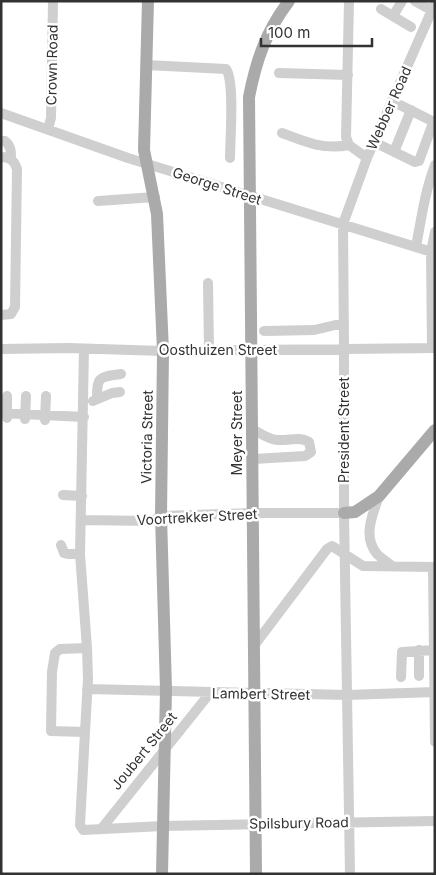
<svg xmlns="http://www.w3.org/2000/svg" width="436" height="875" font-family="Inter,sans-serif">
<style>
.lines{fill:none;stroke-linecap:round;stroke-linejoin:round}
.minor{stroke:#cfcfcf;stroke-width:10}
.major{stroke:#aaa;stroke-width:12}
.labels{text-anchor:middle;stroke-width:5;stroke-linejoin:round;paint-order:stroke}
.street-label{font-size:14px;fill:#323232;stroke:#fff}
</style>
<rect width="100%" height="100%" fill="#fff"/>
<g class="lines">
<path class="minor" d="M349,1L346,137L349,145L367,158
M415,1L435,12
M381,9L411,27
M393,16L402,1
M146,65L226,69C235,81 230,140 230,158
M279,73L348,75
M1,113L128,158L435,253
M48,129L51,118L53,1
M282,133C305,142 324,150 349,145
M1,141H5C11,146 11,151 11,158
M374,142L415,162L419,161L433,123L432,121L392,101
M394,152L411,110
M1,157C10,157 14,160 17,169L15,307L11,314L1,315
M98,201L155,197
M416,247C421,220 425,191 435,165
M208,283L209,351
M264,331L314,330L344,323
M432,348L431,252L435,232
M1,349L68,348L163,351L435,348
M84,349L80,554L87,648L60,649L55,653L52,672L51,731L85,732L88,679L87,648
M97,399C97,376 99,377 121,374
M93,401L112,393L120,392
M1,413L84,417
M7,418V396
M25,419L26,396
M45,420L46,396
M252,429C260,433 269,440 278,440C290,441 298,436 309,442L311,452L305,456L253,459
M63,495L82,496
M379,496C373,514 362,536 377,554C381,558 387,562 392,566
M81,520L152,521L161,516L253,513H344
M61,545L64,553L68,554H80
M433,567L435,742
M253,647L327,549L332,546L363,566L435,567
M419,676V650
M401,677L402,652L434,650
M87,689L347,695L435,692
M85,732L80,825L83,830L163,826L435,821
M102,828L210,693
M350,874L344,513V348L343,224L367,158L435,3"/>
<path class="major" d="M148,1L144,150L157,214L163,351L161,516L166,690L162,874
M344,513L355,512L379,496L435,430
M256,874L249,97C256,61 266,31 289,1"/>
</g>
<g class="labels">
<g class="street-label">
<text transform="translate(52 65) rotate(-89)" y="5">Crown Road</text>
<text transform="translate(389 108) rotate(-66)" y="5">Webber Road</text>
<text transform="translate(217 186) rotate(18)" y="5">George Street</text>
<text x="218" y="355">Oosthuizen Street</text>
<text transform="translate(344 430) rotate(-90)" y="5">President Street</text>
<text transform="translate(237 433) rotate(-90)" y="5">Meyer Street</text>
<text transform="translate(147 437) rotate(-89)" y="5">Victoria Street</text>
<text transform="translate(197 517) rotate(-3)" y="5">Voortrekker Street</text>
<text transform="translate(261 694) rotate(1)" y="5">Lambert Street</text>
<text transform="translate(144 751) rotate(-51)" y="5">Joubert Street</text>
<text transform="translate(299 823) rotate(-1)" y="5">Spilsbury Road</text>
</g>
</g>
<rect width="436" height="875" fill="none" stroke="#323232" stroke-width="5"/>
<path d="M261 38v8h111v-8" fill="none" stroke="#323232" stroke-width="2.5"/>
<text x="268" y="38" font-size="15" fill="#323232" stroke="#ffffff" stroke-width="4" paint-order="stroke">100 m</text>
</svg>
